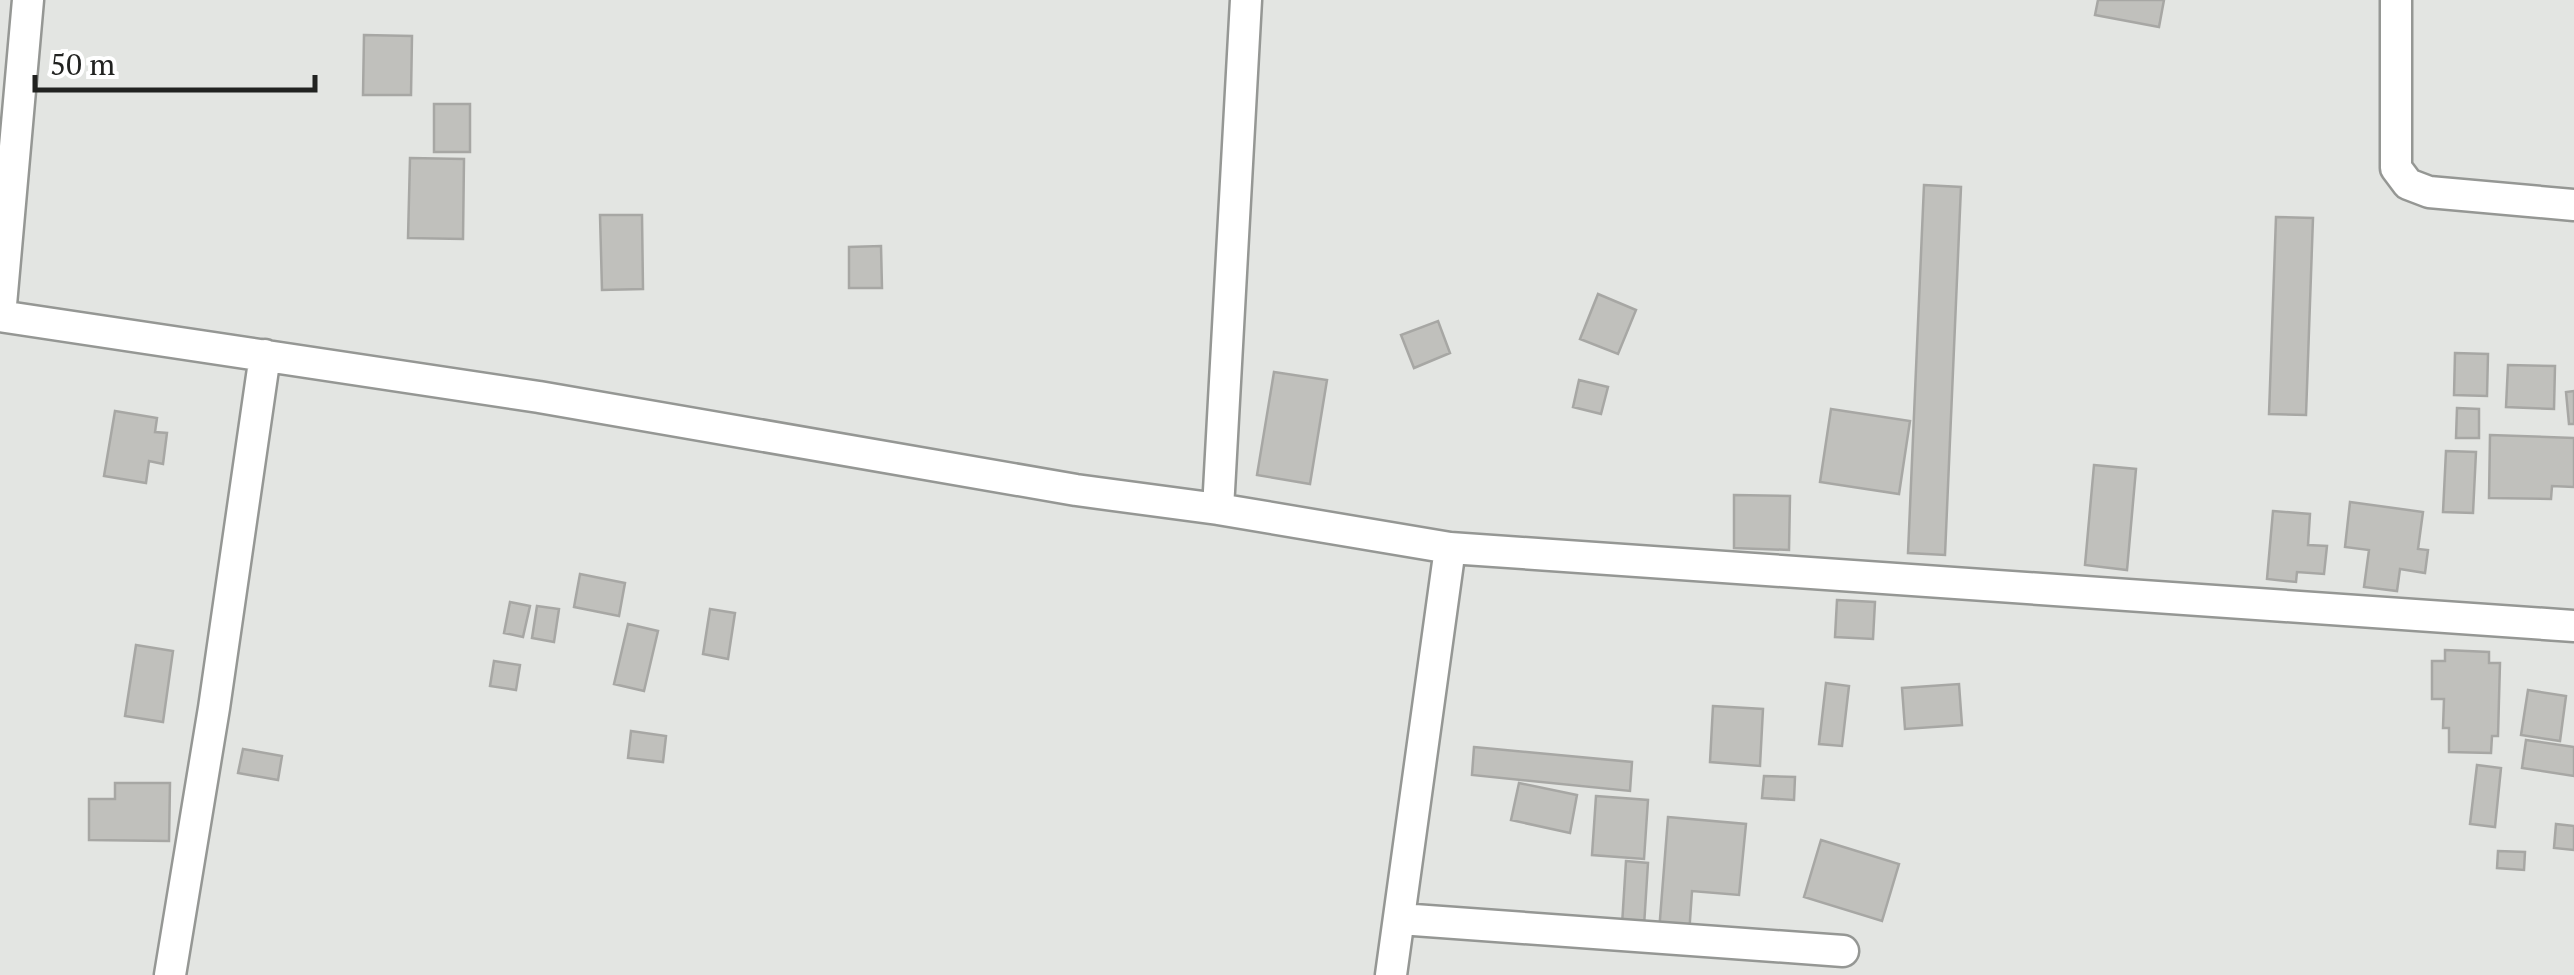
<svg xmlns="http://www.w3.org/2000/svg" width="2574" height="975" font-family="'PT Serif',serif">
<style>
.building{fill:#c0c0bc;stroke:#a7a7a4;stroke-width:2.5}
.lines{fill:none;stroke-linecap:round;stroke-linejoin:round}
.minor-casing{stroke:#959794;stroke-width:35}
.minor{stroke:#fff;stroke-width:30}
</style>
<rect width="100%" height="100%" fill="#e3e5e2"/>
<path class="building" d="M2098,0H2164L2159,27L2095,15Z
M364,35L412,36L411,95H363Z
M434,104H470V152H434Z
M410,158L464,159L463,239L408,238Z
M1924,185L1961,187L1945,555L1908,553Z
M600,215H642L643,289L602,290Z
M2276,217L2313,218L2306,415L2269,414Z
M881,246L882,288H849V247Z
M1598,294L1636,310L1618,354L1580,339Z
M1438,321L1450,353L1414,368L1401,335Z
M2455,353L2488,354L2487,396L2454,395Z
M2508,365L2555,366L2554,409L2506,407Z
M1274,372L1327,380L1310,484L1257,475Z
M1579,380L1608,387L1601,414L1573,407Z
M2574,391V424H2569L2566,392Z
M2457,408L2479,409V438H2456Z
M1831,409L1910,421L1899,494L1820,482Z
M115,411L157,418L155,432L167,433L163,464L149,461L146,483L104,476Z
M2490,435L2574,438V487L2552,486L2551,499L2489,498Z
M2446,451L2476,452L2473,513L2443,512Z
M2094,465L2136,469L2127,570L2085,565Z
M1734,495L1790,496L1789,550L1734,548Z
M2350,502L2423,512L2418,549L2428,550L2425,573L2400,569L2397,591L2364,587L2369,550L2345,547Z
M2273,511L2310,514L2308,545L2327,546L2324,574L2297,572L2296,582L2267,579Z
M580,574L625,583L619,616L574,607Z
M1837,600L1875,602L1873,639L1835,637Z
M510,602L530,606L523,637L504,633Z
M537,606L559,609L554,642L532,638Z
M710,609L735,613L728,659L703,654Z
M628,624L658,631L644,691L614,684Z
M136,645L173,651L163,722L125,716Z
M2445,650L2489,652V663H2500L2498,736H2492L2491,753L2449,752V728H2443L2444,699H2432V661H2445Z
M494,661L520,665L516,690L490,686Z
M1826,683L1849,686L1842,746L1819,744Z
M1959,684L1962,725L1905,729L1902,688Z
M2528,690L2566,696L2560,741L2521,735Z
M1713,706L1763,709L1760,766L1710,762Z
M631,731L666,736L663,762L628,758Z
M2526,740L2574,747V776L2522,768Z
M1474,747L1632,762L1630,791L1472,775Z
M243,749L282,756L278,780L238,773Z
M2477,765L2501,768L2495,827L2470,824Z
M1764,776L1795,777L1794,800L1762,798Z
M115,783H170L169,841L89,840V799H115Z
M1519,783L1577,795L1570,833L1511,820Z
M1596,796L1648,800L1644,859L1592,855Z
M1668,817L1746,824L1739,895L1692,891L1689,935L1659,932Z
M2556,824L2574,826V850L2554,848Z
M1821,840L1899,864L1882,921L1804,897Z
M2498,851L2525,852L2524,870L2497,868Z
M1626,861L1648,863L1644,926L1622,925Z"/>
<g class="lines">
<g class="minor-casing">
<path id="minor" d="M28,0L0,316L539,397L1076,490L1218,509L1450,548L2574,626
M2396,0V168L2408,184L2429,192L2574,205
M1218,509L1246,0
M1400,919L1843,951
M170,975L214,708L265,355
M1391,975L1450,548"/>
</g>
<use href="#minor" class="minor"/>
</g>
<path d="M35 75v15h280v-15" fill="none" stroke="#212220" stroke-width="5"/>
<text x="50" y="75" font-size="30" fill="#212220" stroke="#ffffff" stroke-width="8" paint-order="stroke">50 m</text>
</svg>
